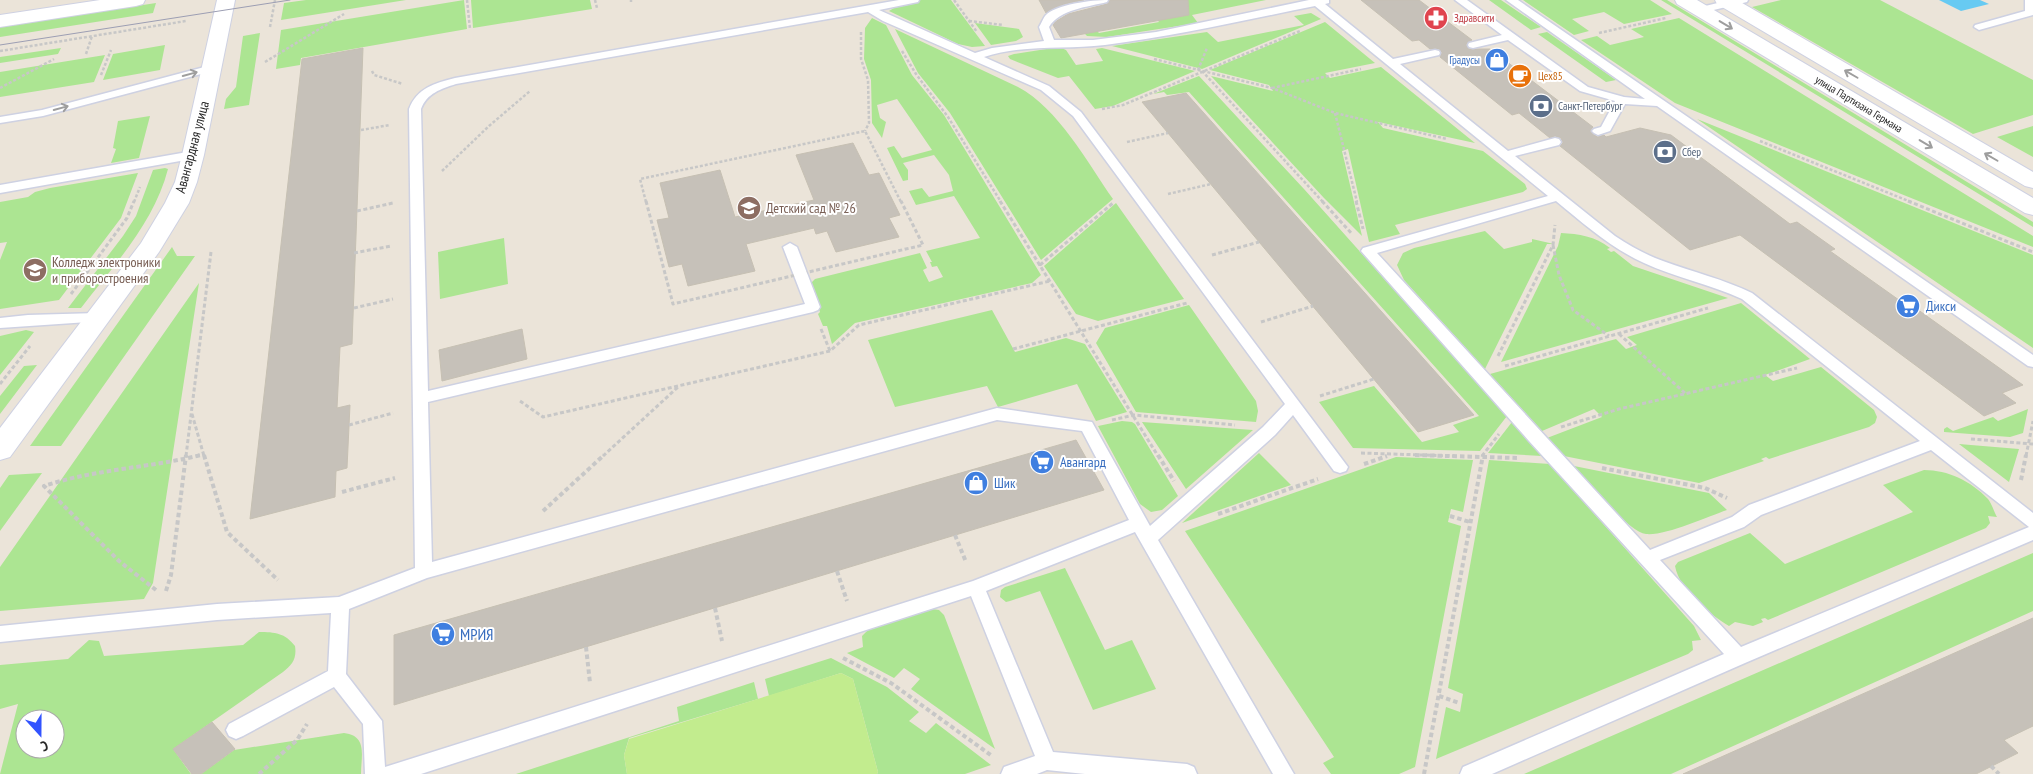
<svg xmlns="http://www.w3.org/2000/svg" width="2033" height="774" font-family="'PT Sans Narrow',sans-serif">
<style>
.green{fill:#ace592;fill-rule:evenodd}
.pitch{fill:#c2ec8e}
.water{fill:#67caf2}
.building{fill:#c6c1b9;stroke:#c6c0b3}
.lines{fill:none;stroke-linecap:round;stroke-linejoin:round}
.lane-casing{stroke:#ced1e2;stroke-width:3}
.street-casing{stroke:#ced1e2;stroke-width:2}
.secondary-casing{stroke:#ced1e2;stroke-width:2}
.path-far2{stroke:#c7c7c7;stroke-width:2.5;stroke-dasharray:3 2;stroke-linecap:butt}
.path-far1{stroke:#c7c7c7;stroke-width:3;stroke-dasharray:4 2.5;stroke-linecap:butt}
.path{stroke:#c7c7c7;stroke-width:4;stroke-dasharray:4.5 3;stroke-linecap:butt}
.lane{fill:#fff;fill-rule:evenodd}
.street{fill:#fff;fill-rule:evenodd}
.secondary{fill:#fff;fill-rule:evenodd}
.tram{stroke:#9c9eb3;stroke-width:1}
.oneway{stroke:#9e9e9e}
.labels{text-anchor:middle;stroke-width:4;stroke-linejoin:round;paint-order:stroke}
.far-health-label{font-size:11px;fill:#be3a42;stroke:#fff;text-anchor:start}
.far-shop-label{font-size:11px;fill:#366cbe;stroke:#fff;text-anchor:end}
.far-food-label{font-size:11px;fill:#c56008;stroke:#fff;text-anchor:start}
.far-street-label{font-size:11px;fill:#282828;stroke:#fff}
.far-service-label{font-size:11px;fill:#4e5e75;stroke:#fff;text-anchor:start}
.street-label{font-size:14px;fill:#282828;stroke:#fff}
.education-label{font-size:14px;fill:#785e54;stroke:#fff;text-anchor:start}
.shop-label{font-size:14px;fill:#366cbe;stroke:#fff;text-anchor:start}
.near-shop-label{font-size:16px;fill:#366cbe;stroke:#fff;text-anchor:start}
</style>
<rect width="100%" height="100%" fill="#ebe4d9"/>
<path class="green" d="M306,0H406L281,20L284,3Z
M464,0L467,29L301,58L300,65L276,69L281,30Z
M471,0H590L592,9L473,28Z
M916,0H951L985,46L972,47L958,44L889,11L894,8L917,3Z
M1160,0H1266L1192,15L1198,23L1107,37L1087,36L1071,19L1080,12L1099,33L1159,22L1143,3Z
M1489,0H1501L1541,27L1531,30Z
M1523,0H1650L1672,14L1624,24L1604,12L1572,19L1589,31L1574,35Z
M1661,0H1667L2033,222V227Z
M1781,0H1880L2033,80V115L1973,134L1752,7Z
M156,3L153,13L0,37V27Z
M1311,13L1321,19L1202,69L1112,46L1207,32L1218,42L1304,25L1294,16Z
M872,18L886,25L912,75L944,115L1041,275L1032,283L855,323L832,344L827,326H823L818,314L820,312L811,289L812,282L815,279L920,253L927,268L923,270L929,282L943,277L937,266L932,267L930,262H932L926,251L980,238L954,196L916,205L909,191L922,188L929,197L953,191L949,175L934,155L903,163L908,170V180L903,181L887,148L894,146L902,158L932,150L897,99L877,105L880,118L886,122L882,138L872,123L871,80L864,59L865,28Z
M1679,18L2033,236V247L1675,103L1581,40L1597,36L1610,45L1644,37L1631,29Z
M1325,22L1375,63L1325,73L1330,78L1381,67L1475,143L1378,122L1383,128L1483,151L1525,184L1527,189L1523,192L1395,225L1400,234L1369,242L1348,149L1342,151L1362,236L1324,198L1211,76L1273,91L1269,85L1210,70Z
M975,23L1019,29L1023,37L1016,41L991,45Z
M895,29L1018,87C1058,108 1087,162 1113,199L1041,260L950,113L918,73Z
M1547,32L1616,80L1606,82L1538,34Z
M260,33L249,105L224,109L226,99L236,87L243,36Z
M165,45L160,70L103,80L113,54Z
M1059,47L1066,50L1076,65L1103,61L1096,49L1102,48L1195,71L1113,106L1095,109L1069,76L1058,78L1010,59L1008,56L1014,54Z
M61,48L58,54L0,63V57Z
M105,55L94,82L0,97V72Z
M1199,76L1304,189L1507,416L1480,451L1353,448L1319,402L1374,386L1422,442L1459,432L1453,425L1479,416L1189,92L1167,95L1164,92L1153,94Z
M150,116L139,158L111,163L116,149L113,148L118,121Z
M1697,119L2033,255V348Z
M2033,126V157L1997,137Z
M165,168L168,169C154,223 114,265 81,308H68L123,236L136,216L153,170Z
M138,173L121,218L59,300L0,309V260L7,242L0,243V202L28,197L35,192L50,188Z
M1116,203L1184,299L1098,321L1076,314L1044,266Z
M1485,231L1504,249L1532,242V239L1554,244H1547L1485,369L1404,280L1397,265L1403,253L1414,248Z
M1561,233C1579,234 1595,236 1610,248L1607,249L1611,252L1614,251L1633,266L1728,298L1501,362L1558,246Z
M504,238L508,284L440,299L438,252Z
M172,247L177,256H195L61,446H30Z
M199,283L153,583L144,599L0,611V567Z
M1741,303L1810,359L1765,375L1773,381L1821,367L1874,410L1877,417L1875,423L1869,427L1769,459L1766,457L1761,459L1764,461L1699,483L1564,456L1547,438L1602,417L1594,409L1542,431L1490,374L1616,339L1626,349L1637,345L1627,337Z
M1189,305L1256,401L1258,411L1256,422L1136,412L1096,343L1105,328Z
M992,310L1015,352L1066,338L1085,344L1127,412L1096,421L1077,384L998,407L987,386L895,407L868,340Z
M26,330L34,332L0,375V336Z
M37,365L0,414V396L24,366Z
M2028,409L2023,433L2010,437L1944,432V429L1947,427L1953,431L1993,417L1998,421Z
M1122,421L1132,422L1135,424L1178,496L1162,510L1151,512L1140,504L1098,426Z
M1142,422L1253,430L1186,489Z
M1512,422L1542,456L1488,453Z
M1959,444L2019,449L2009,482Z
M1259,453L1291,485L1182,523Z
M1396,457L1473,460L1463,512L1451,509L1448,522L1461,526L1415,767L1399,774H1331L1323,763L1334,757L1185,531Z
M1489,460L1550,464L1694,626L1701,640L1692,641L1693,650L1688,654L1436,759L1446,707L1460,712L1463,694L1448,688Z
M1574,466L1709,493L1727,510C1707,517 1665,536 1646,534C1628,532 1588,482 1574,466Z
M1924,470C1948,470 1971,481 1988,499C1992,504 1994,512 1997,517L1988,516L1990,523L1986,528L1768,620L1765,618L1761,619L1763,622L1753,626L1735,622L1729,626C1708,613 1680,591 1675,566L1678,562L1750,533L1785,564L1913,512L1883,485Z
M42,473L0,531V488L9,475Z
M2033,553V611L1671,774H1524Z
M1065,568L1105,650L1132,640L1156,689L1093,710L1040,591L1010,601L1006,602L1000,597L1001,590L1005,587Z
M932,609L939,610L944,615L995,749L911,689L920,679L904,668L894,678L847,653L863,647L862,636L868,630Z
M259,632C275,632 285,633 295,646C297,659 292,665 283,672L173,749L191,774H0L18,704L0,709V665L68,659L89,640L99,641L104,656L243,645ZM25,719H55V749H25Z
M831,658L887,687L919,712L909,721L926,733L936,723L991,765L965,774H877L878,772L853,679L841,673L769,696L765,679Z
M754,682L758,699L629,738L624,755L627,774H516L679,721L677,707Z
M344,733C368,736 361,756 361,774H201L234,750Z"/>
<path class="pitch" d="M841,673L853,679L878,772L877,774H627L624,755L629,739Z"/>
<path class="water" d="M1939,0H1980L1989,4L1961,11Z"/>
<path class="building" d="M1039,0H1084L1065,4L1046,13Z
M1110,0H1188L1189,15L1061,38L1053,25L1055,22L1068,14L1107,4Z
M1361,0H1419L1472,40L1466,44L1469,49H1490L1593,127L1590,131L1597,137L1604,135L1606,137L1640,128L1671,135L1790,224L1797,222L1835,249L1830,251L1899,300L1903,299L2023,385L2002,393L2016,403L1984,416L1740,235L1690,250L1560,146L1563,143L1561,138L1555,136L1550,138L1519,113L1512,115L1440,57L1442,52L1439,49H1430L1419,40L1412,41Z
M363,48L352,344L340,347L337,408L350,405L347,468L336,471L335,497L250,519L302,59Z
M1186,93L1474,415L1418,432L1142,102Z
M853,143L869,175L879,173L900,215L889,218L899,237L836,252L827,231L816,234L814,228L746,244L755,271L688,286L682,264L669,267L657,220L669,218L660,183L720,170L735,217L814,200L796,155Z
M522,329L527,359L442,381L439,350Z
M1076,440L1104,490L394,705V635Z
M2033,618V726L2004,740L2018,753L1976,774H1683Z
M212,722L235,749L201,774H192L173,749Z"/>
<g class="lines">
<g class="lane-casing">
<path id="lane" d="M899,0H919L918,2L879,10L975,53L992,48L1044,41L1039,27C1041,24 1043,19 1045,16C1056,4 1092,0 1108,0L1107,2C1088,7 1060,9 1049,27L1054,40H1093L1156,32L1309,0H1329V3L1325,4L1393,59L1435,50L1439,51L1440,53L1439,55L1400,64L1508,151L1555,138L1559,139L1561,142L1559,145L1515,156L1615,236C1630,246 1646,255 1663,261C1693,272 1723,279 1752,293L2033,513V540L1745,663L1492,774H1460L1463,767L1724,654L1529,441L1361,251L1363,248L1548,196L1315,6C1245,20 1176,36 1105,45C1065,50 1023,44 984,57L1049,86L1081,112L1348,467L1346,471L1340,473L1334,471L1293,415L1275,435L1158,540L1294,774H1273L1135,532L986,591L1053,752L1187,764L1194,767L1197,774H1085L1047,770L1037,774H1001L1004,767L1035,756L971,596L421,774H365L363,724L334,687L243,736L236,739L229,736L226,730L229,724L328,671L331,613L217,620L0,642V626L217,604L339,597L415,568L409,109C417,88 435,83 455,78ZM868,12L883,21L1041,90L1073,116L1285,404L1263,427L1150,526L1092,422L997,408L432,562L428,402L813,312L818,310L820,307L797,247L790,243L783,247L805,304L428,391L421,109C427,93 441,89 456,84ZM1556,201C1584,224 1611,248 1644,263C1676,278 1710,284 1742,299L1920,441L1749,505L1732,517L1650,550L1377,253ZM997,420L1082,431L1129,520L973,581L385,767L382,721L346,674L349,609L427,578ZM1931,450L2029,527L1741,647L1660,560L1744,527L1761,515Z
M1455,0H1467L1588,87L1624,97L1645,99L1506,0H1518L2033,355V367L2028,366L1657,106L1625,104L1610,131L1598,135L1594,133L1592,131L1594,129L1601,127L1615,101L1580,91L1508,40L1473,48L1469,47L1468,45L1469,43L1502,35Z
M1730,0H1748L1747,2L1701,13L1696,10L1697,8Z
M2025,0H2033V15L1979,30L1974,27L1975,25L2025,11Z
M212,65L216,66L217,68L216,70L43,116L0,123V117L42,110Z
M193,151L199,155L197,158L0,193V185Z
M98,313L103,315L105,318L103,321L0,328V318L28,315Z"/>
</g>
<g class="street-casing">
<path id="street" d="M217,0H235L204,155L197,182L189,203L159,252L10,457L0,460V428L141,243L165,203L175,182L182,155Z"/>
</g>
<g class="secondary-casing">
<path id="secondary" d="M100,0H145L143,4L136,6L0,27V15Z
M1675,0H1697L2033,198V215L2025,213L1677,4Z
M1715,0H1737L2033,172V188L2025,186L1717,4Z"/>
</g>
<path class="path-far2" d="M467,0L470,29
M595,0L597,8
M631,0V2
M954,0L977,32
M969,21L1003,25
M270,27L275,0
M861,32V59L868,80L869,123L865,131
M1599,33L1666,18
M0,51L186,21
M902,51L916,74L948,117L1001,202
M86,54L92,36
M1154,59L1272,88L1335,113L1447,139
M265,62L344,14
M1198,70L1207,48
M372,71L374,75L403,84
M1202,71L1323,202
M101,75L111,50
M0,88L54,59
M1272,88L1361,69
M1102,109L1123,105L1300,31
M1335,113L1357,202
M361,130L390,125
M1760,141L1911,202
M1127,142L1168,133
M442,171L489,126L530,91
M1168,194L1211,184
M134,202L140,187
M646,202L640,179L865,131L901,202"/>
<path class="path-far1" d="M646,201L673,304L923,245L901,201
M1000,201L1158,456
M1322,201L1352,234
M1356,201L1363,229
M1908,201L2033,252
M357,211L393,203
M1553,245L1559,275L1573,310L1609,336
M354,253L391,246
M1212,255L1259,242
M1040,265L1113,203
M71,294L127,218L134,201
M354,308L393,299
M1261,322L1313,306
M821,329L830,351
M1619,334L1686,394
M1013,349L1187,303
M1498,356L1553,245L1555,225
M1505,366L1708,308
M0,384L30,346
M1320,396L1374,379
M520,401L543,417L830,351L859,325L1050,281
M192,414L204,456
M1112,420L1134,415L1235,425
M349,425L393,413
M1561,427L1619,409L1797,368
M1971,439L2033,444
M1361,453L1454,456
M186,456L211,252
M196,456L204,454
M603,456L678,387
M1482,456L1499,434
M2026,456L2033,421"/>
<path class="path" d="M204,455L227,532L278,580
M1158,455L1174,481
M1415,455L1517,458
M1364,464L1387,456
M1602,468L1705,488L1727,498
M2021,480L2026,455
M342,492L395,478
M543,511L604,455
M1218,514L1318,479
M1450,516L1470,522
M955,535L966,562
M837,571L847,601
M156,590L119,561L44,486C95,469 149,468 201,455
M166,591L171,575L186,455
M715,608L722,641
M586,647L590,683
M843,658L891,683L992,756
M1439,696L1459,703
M1991,766L1999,774
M259,774L297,740L307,724
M1424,774L1483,455"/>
<use href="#lane" class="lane"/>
<use href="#street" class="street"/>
<use href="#secondary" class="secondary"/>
<path class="tram" d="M0,45L290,0"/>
</g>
<defs><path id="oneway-shaft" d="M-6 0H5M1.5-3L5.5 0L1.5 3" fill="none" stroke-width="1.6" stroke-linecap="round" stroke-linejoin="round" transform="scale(1.25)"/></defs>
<g class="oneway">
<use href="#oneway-shaft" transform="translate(1726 25) rotate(31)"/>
<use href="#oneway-shaft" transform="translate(190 74) rotate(-15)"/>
<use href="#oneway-shaft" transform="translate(1851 74) rotate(-150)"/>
<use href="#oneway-shaft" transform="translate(61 108) rotate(-15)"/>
<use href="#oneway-shaft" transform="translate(1926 144) rotate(31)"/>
<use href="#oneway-shaft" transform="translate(1991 157) rotate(-150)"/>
</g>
<defs>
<g id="pharmacy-disc" transform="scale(1.25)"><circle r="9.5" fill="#e0444e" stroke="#fff"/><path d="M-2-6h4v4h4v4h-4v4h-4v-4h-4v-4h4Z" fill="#fff"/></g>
<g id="shop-disc" transform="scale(1.25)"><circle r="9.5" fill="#3f7fe0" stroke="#fff"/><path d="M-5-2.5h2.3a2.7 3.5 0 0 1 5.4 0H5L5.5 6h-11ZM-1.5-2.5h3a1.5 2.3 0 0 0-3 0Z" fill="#fff"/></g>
<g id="cafe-disc" transform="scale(1.25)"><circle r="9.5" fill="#e8710a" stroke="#fff"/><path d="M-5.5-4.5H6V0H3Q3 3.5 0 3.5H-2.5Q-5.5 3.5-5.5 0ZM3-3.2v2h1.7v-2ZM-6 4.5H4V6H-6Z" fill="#fff"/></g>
<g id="bank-disc" transform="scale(1.25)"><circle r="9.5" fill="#5c6f8a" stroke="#fff"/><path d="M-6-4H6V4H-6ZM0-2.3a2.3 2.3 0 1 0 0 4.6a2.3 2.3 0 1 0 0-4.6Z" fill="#fff"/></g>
<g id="school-disc" transform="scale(1.25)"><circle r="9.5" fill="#8d6e63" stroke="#fff"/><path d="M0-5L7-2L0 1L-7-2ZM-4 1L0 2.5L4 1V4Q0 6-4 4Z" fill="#fff"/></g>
<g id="university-disc" transform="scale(1.25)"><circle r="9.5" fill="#8d6e63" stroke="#fff"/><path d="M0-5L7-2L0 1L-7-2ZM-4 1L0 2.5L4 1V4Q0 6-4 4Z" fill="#fff"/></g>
<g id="supermarket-disc" transform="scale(1.25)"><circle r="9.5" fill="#3f7fe0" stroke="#fff"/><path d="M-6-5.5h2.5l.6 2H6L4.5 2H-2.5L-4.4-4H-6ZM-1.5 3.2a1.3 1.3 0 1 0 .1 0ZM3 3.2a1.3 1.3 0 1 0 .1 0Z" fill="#fff"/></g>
</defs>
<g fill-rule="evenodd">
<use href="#pharmacy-disc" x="1436" y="18"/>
<use href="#shop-disc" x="1497" y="60"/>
<use href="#cafe-disc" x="1520" y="76"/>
<use href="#bank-disc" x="1541" y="106"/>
<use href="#bank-disc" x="1665" y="152"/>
<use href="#school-disc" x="749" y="208"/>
<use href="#university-disc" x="35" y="270"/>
<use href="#supermarket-disc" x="1908" y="306"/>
<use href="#supermarket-disc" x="1042" y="462"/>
<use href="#shop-disc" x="976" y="483"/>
<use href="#supermarket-disc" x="443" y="634"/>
</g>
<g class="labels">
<g class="far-health-label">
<text x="1454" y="22">Здравсити</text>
</g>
<g class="far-shop-label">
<text x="1480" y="64">Градусы</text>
</g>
<g class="far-food-label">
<text x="1538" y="80">Цех85</text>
</g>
<g class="far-street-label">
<text transform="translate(1859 104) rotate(31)" y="4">улица Партизана Германа</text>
</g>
<g class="far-service-label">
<text x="1558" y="110">Санкт-Петербург</text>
<text x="1682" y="156">Сбер</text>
</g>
<g class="street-label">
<text transform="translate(192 147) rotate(-75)" y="5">Авангардная улица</text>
</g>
<g class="education-label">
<text x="766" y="213">Детский сад № 26</text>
<text x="52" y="267">Колледж электроники<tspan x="52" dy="16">и приборостроения</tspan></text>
</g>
<g class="shop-label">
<text x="1926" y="311">Дикси</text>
<text x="1060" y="467">Авангард</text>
<text x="994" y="488">Шик</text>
</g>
<g class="near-shop-label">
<text x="460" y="640">МРИЯ</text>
</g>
</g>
<g transform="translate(40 734) rotate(159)"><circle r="24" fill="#ffffff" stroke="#a9a9a9"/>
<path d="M0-4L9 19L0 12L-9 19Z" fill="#3253ff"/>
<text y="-8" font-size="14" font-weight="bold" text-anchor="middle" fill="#282828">С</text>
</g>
</svg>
